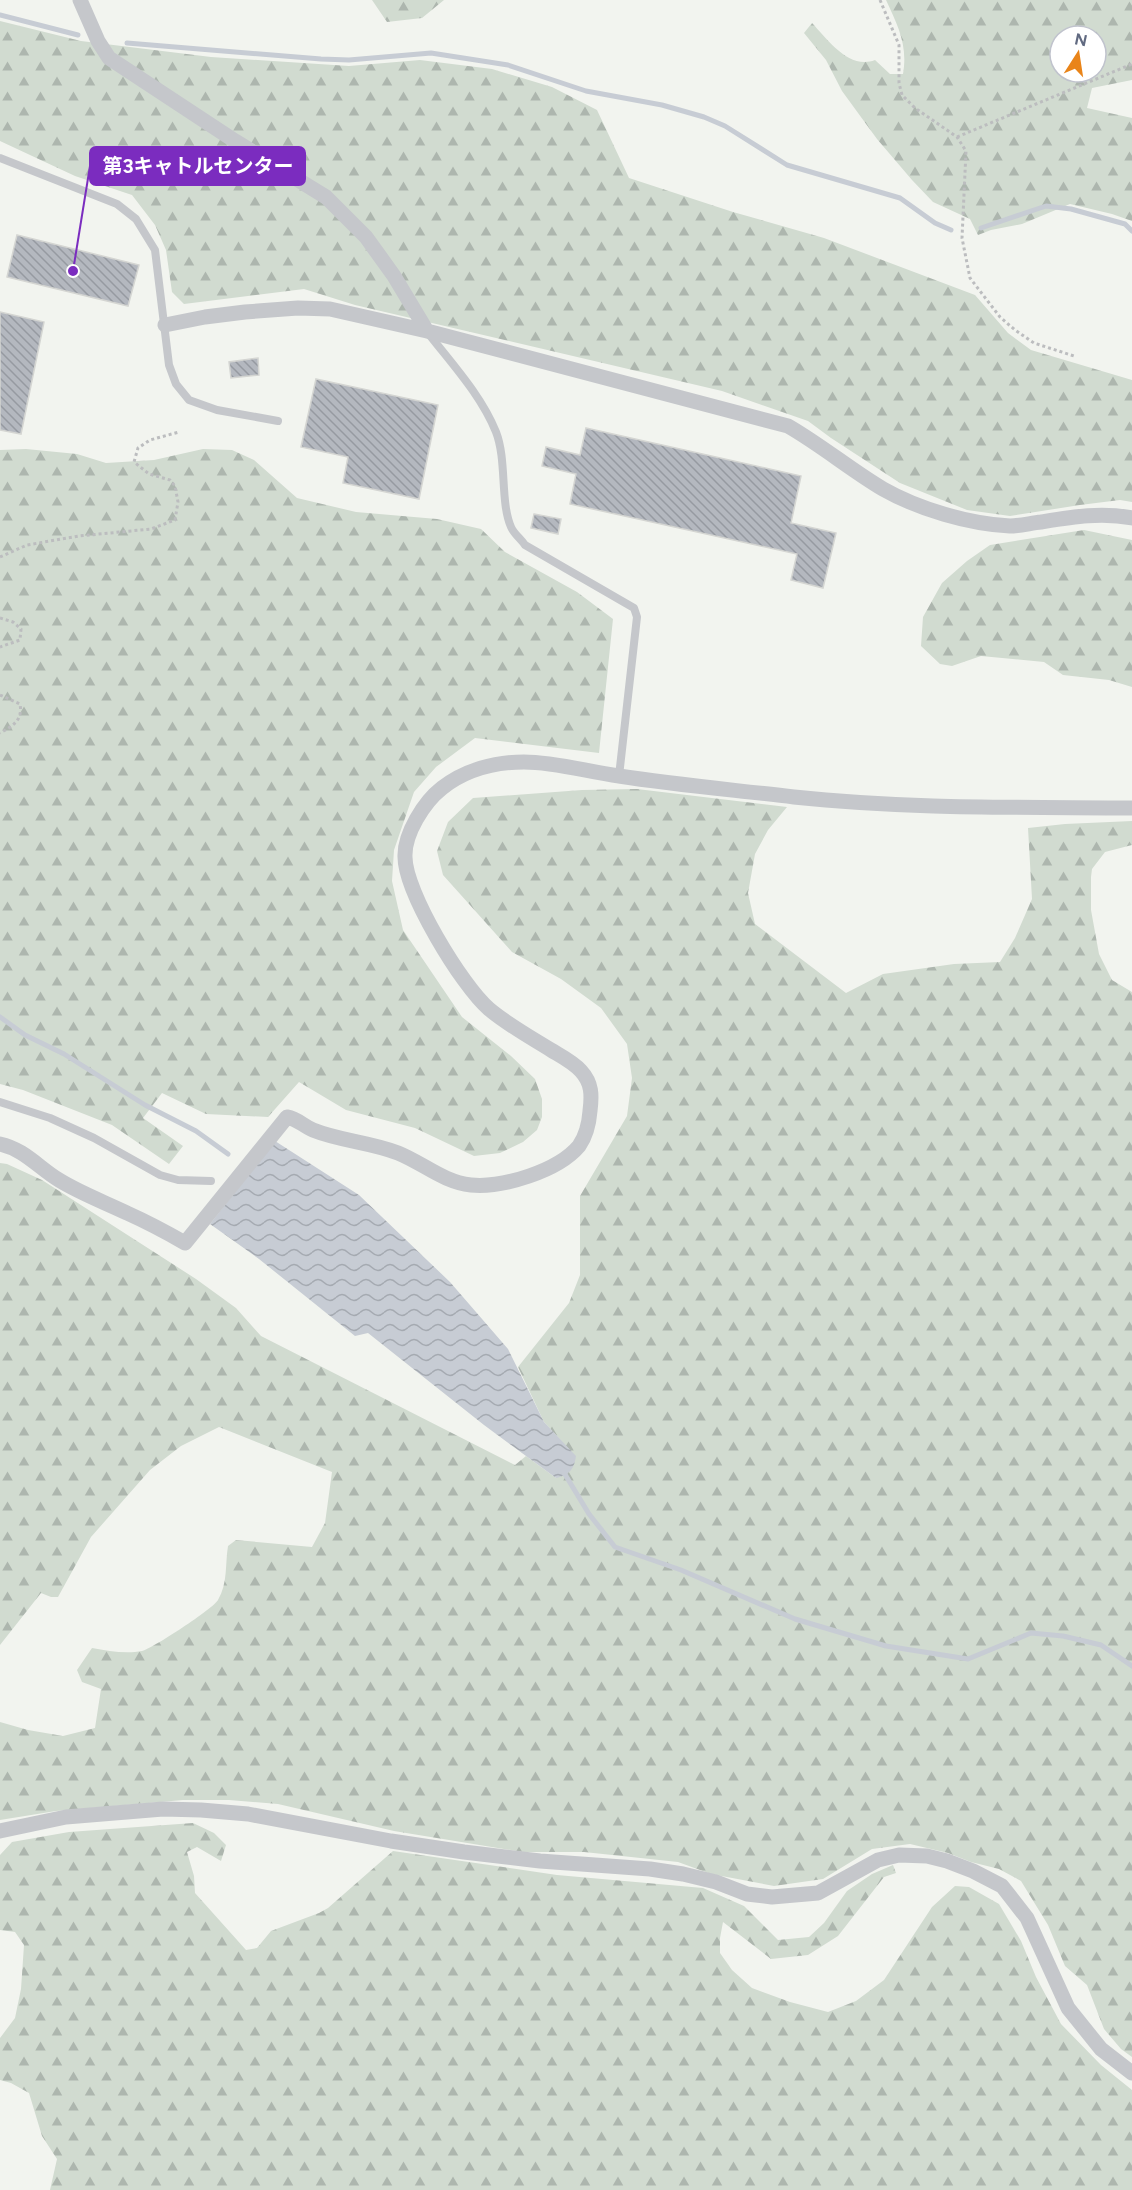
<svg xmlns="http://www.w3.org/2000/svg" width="1132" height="2190" font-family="Figtree,'Noto Sans JP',sans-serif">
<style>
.forest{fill:url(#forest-firs);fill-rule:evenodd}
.water{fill:url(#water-waves)}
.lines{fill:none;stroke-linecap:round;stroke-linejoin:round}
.stream{stroke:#c7ccd4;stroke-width:5}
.building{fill:url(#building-back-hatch);stroke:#d4d5d2;stroke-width:1.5}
.path{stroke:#bcbdbf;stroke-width:3;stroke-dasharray:3 3;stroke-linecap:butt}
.lane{stroke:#c5c7cb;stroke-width:8}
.street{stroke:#c5c7cb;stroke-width:15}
.leader{fill:none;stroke:#7b2cbf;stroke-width:2}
.callout-dot{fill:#7b2cbf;stroke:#fff;stroke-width:2}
.callout{fill:#7b2cbf;stroke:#7b2cbf;stroke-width:2}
.callout-label{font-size:20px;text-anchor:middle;font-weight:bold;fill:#fff}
</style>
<defs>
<pattern id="forest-firs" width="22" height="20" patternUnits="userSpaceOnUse" patternTransform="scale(1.5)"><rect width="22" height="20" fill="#d1dbd0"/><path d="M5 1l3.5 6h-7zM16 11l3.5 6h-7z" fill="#adb6ae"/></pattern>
<pattern id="water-waves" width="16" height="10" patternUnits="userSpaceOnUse" patternTransform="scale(1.5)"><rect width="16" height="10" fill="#c7ccd4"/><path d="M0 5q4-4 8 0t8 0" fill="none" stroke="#a5aab1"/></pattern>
<pattern id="building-back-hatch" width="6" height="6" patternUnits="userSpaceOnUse" patternTransform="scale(1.5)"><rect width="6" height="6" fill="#b4b8bf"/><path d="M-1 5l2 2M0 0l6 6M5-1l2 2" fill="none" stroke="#969aa1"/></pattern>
</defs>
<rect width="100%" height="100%" fill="#f2f4ef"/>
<path class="forest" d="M372,0H444L422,18L387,22Z
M886,0H1132V80L1092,88L1087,108L1132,118V221L1112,214L1070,204L1022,224L991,230L978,235L970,219L933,202L912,180L877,139L842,91L826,60L804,33L812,23C828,40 849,70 875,60L890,74H903C908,45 898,26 886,0ZM1060,36H1096V72H1060Z
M0,21L81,41L211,57L349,66L420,60L492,69L552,87L597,110L629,178L733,212L824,238L975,295L1008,333L1031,350L1132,380V502L1120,500L1080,505L1010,516L967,510L900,483L831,438L808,421L722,391L355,305L304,289L184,304L172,292L166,250L155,225L132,195L75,176L0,141Z
M26,449L77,454L106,463L154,460L203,449L232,450L254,460L297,498L356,512L437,519L481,529L505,552L577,592L613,619L599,753L475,738L436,767L414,792L394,850L392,881L403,930L462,1017L511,1056L535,1079L542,1099V1117L537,1130L523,1142L500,1153L474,1156L415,1128L346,1110L299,1082L268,1117L206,1114L162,1093L143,1118L183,1146L169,1164L112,1125L23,1090L0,1084V450Z
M1084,530L1132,540V687L1109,680L1063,675L1044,662L981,656L952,666L940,664L921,646L923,617L942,583L967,561L990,545Z
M637,789L787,807L768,830L755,854L748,893L755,924L846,993L883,974L954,964L1000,962L1015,938L1032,899L1028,828L1065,824L1132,821V845L1105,852L1092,869L1091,877V910L1099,954L1112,980L1132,992V2057L1121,2049L1104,2029L1087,1985L1065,1966L1048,1925L1021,1881L999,1869L971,1862L948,1853L910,1844L872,1849L823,1879L774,1886L711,1874L678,1862L584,1852H523L394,1831L278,1804L229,1800H183L56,1811L0,1820V1722L28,1730L63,1736L95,1728L101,1689L82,1682L77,1670L92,1648C108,1651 126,1654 142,1651C152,1649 214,1608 218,1600C228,1583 225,1564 228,1546L236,1540L312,1547L325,1523L332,1472L219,1427L181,1446L150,1470L91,1537L58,1597H51L41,1593L0,1645V1163L7,1164L42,1180L196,1279L236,1308L261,1336L515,1465L526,1456L556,1478L575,1456L544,1422L518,1367L569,1303L580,1275V1196L627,1116L632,1078L627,1044L601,1008L561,979L512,952L443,875L437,851L448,822L473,798L582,790Z
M193,1823L214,1833L226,1845L221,1861L197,1847L187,1852L194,1876L195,1893L246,1950L257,1948L271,1931L319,1913L328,1908L393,1851L557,1875L703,1888L744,1906L778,1940L809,1937L824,1923L847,1891L872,1874L893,1865L896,1873L884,1877L838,1936L808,1955L771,1959L723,1922L720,1938V1953L732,1970L752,1988L790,2002L828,2012L856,2001L884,1980L932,1907L955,1886L969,1887L999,1904L1021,1941L1036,1977L1061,2024L1101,2065L1132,2090V2190H50L57,2159L42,2136L29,2093L11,2083L0,2080V2038L15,2018L21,1989L24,1945L15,1932L0,1930V1855L12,1842L69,1832Z"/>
<path class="water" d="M275,1141L359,1195L450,1282L508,1349L544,1422L576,1456C574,1470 569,1475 556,1478L484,1425L368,1333L355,1336L259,1259L210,1224Z"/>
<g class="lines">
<path class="stream" d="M0,15L78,35
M127,43L321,59L349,60L431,53L508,65L586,91L662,105L704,117L725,126L787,165L900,198L935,223L951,230
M981,228L1046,206L1071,209L1125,224L1132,231
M0,1017L25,1035L64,1054L145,1105L196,1131L228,1154
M563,1471L589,1514L615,1547L681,1570L795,1619L886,1646L968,1659L1031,1633L1063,1636L1101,1645L1132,1666"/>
</g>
<path class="building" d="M17,235L139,265L128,306L7,277Z
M0,312L44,322L21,434L0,430Z
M258,358L259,375L231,378L229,362Z
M316,379L438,405L419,499L343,483L348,457L301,447Z
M586,428L801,476L791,523L836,533L823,588L791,580L797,554L570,504L576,474L542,466L546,447L580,455Z
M534,514L561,519L558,534L531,528Z"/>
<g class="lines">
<path class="path" d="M880,0L899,45V83L902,95L915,108L957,137L966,151L962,238L970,278L1000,317L1015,330L1034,343L1074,356
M957,137L1132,64
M0,557L27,545L79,536L151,529L175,520L178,502L175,486L170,480L149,474L134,462L138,448L150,440L179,432
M0,618L13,622L21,629L20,640L0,647
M0,695L20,704C23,720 13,726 0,733"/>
<path class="lane" d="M0,158L117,204L136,219L155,250L169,365L176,384L189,400L217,410L278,421
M428,333C452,364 481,395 496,432C507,460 500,502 511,527C514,534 521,539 525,545L634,608L637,617L619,776
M0,1102L50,1118L94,1138L160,1175L178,1180L211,1181"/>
<path class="street" d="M80,0L98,41L109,58L235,141L326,197L366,237L394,276L427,331
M165,325L205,317L245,312L298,308L330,309L427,331L788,426C821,445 851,470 883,489C918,509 969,524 1010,526C1020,526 1031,523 1041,522C1072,517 1101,512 1132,518
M0,1144C24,1149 39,1168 59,1180C80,1193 104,1202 127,1213C147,1222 166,1232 185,1243L287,1117C298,1119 303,1126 313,1130C340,1141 370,1142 398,1153C423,1163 443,1182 471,1185C503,1188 558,1171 579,1146C586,1136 589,1124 590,1111C592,1095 592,1083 581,1071C573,1062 561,1056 551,1050C530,1037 508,1025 489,1009C462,986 405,892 405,857C404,834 424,802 442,788C465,770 495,762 524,762C556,762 588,772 619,776C677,785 736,790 794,797C907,809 1019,807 1132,808
M0,1831L66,1817L163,1809L201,1810L248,1814L391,1841L464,1852L540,1861L650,1869L683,1874L716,1882L747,1894L772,1897L818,1893L878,1860L899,1855L927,1856L947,1861L973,1871L1002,1886L1027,1918L1068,2008L1101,2049L1132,2073"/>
</g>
<path class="leader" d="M73 271L90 166"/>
<circle class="callout-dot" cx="73" cy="271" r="6"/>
<rect class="callout" x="90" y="147" width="215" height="38" rx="6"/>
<g class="callout-label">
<text x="198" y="173">第3キャトルセンター</text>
</g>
<g transform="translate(1078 54) rotate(12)"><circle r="28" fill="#ffffff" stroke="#c0c3cd" stroke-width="1.5"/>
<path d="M0-4.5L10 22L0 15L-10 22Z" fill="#e98419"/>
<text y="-9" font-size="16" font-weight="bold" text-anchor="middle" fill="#616a81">N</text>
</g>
</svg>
